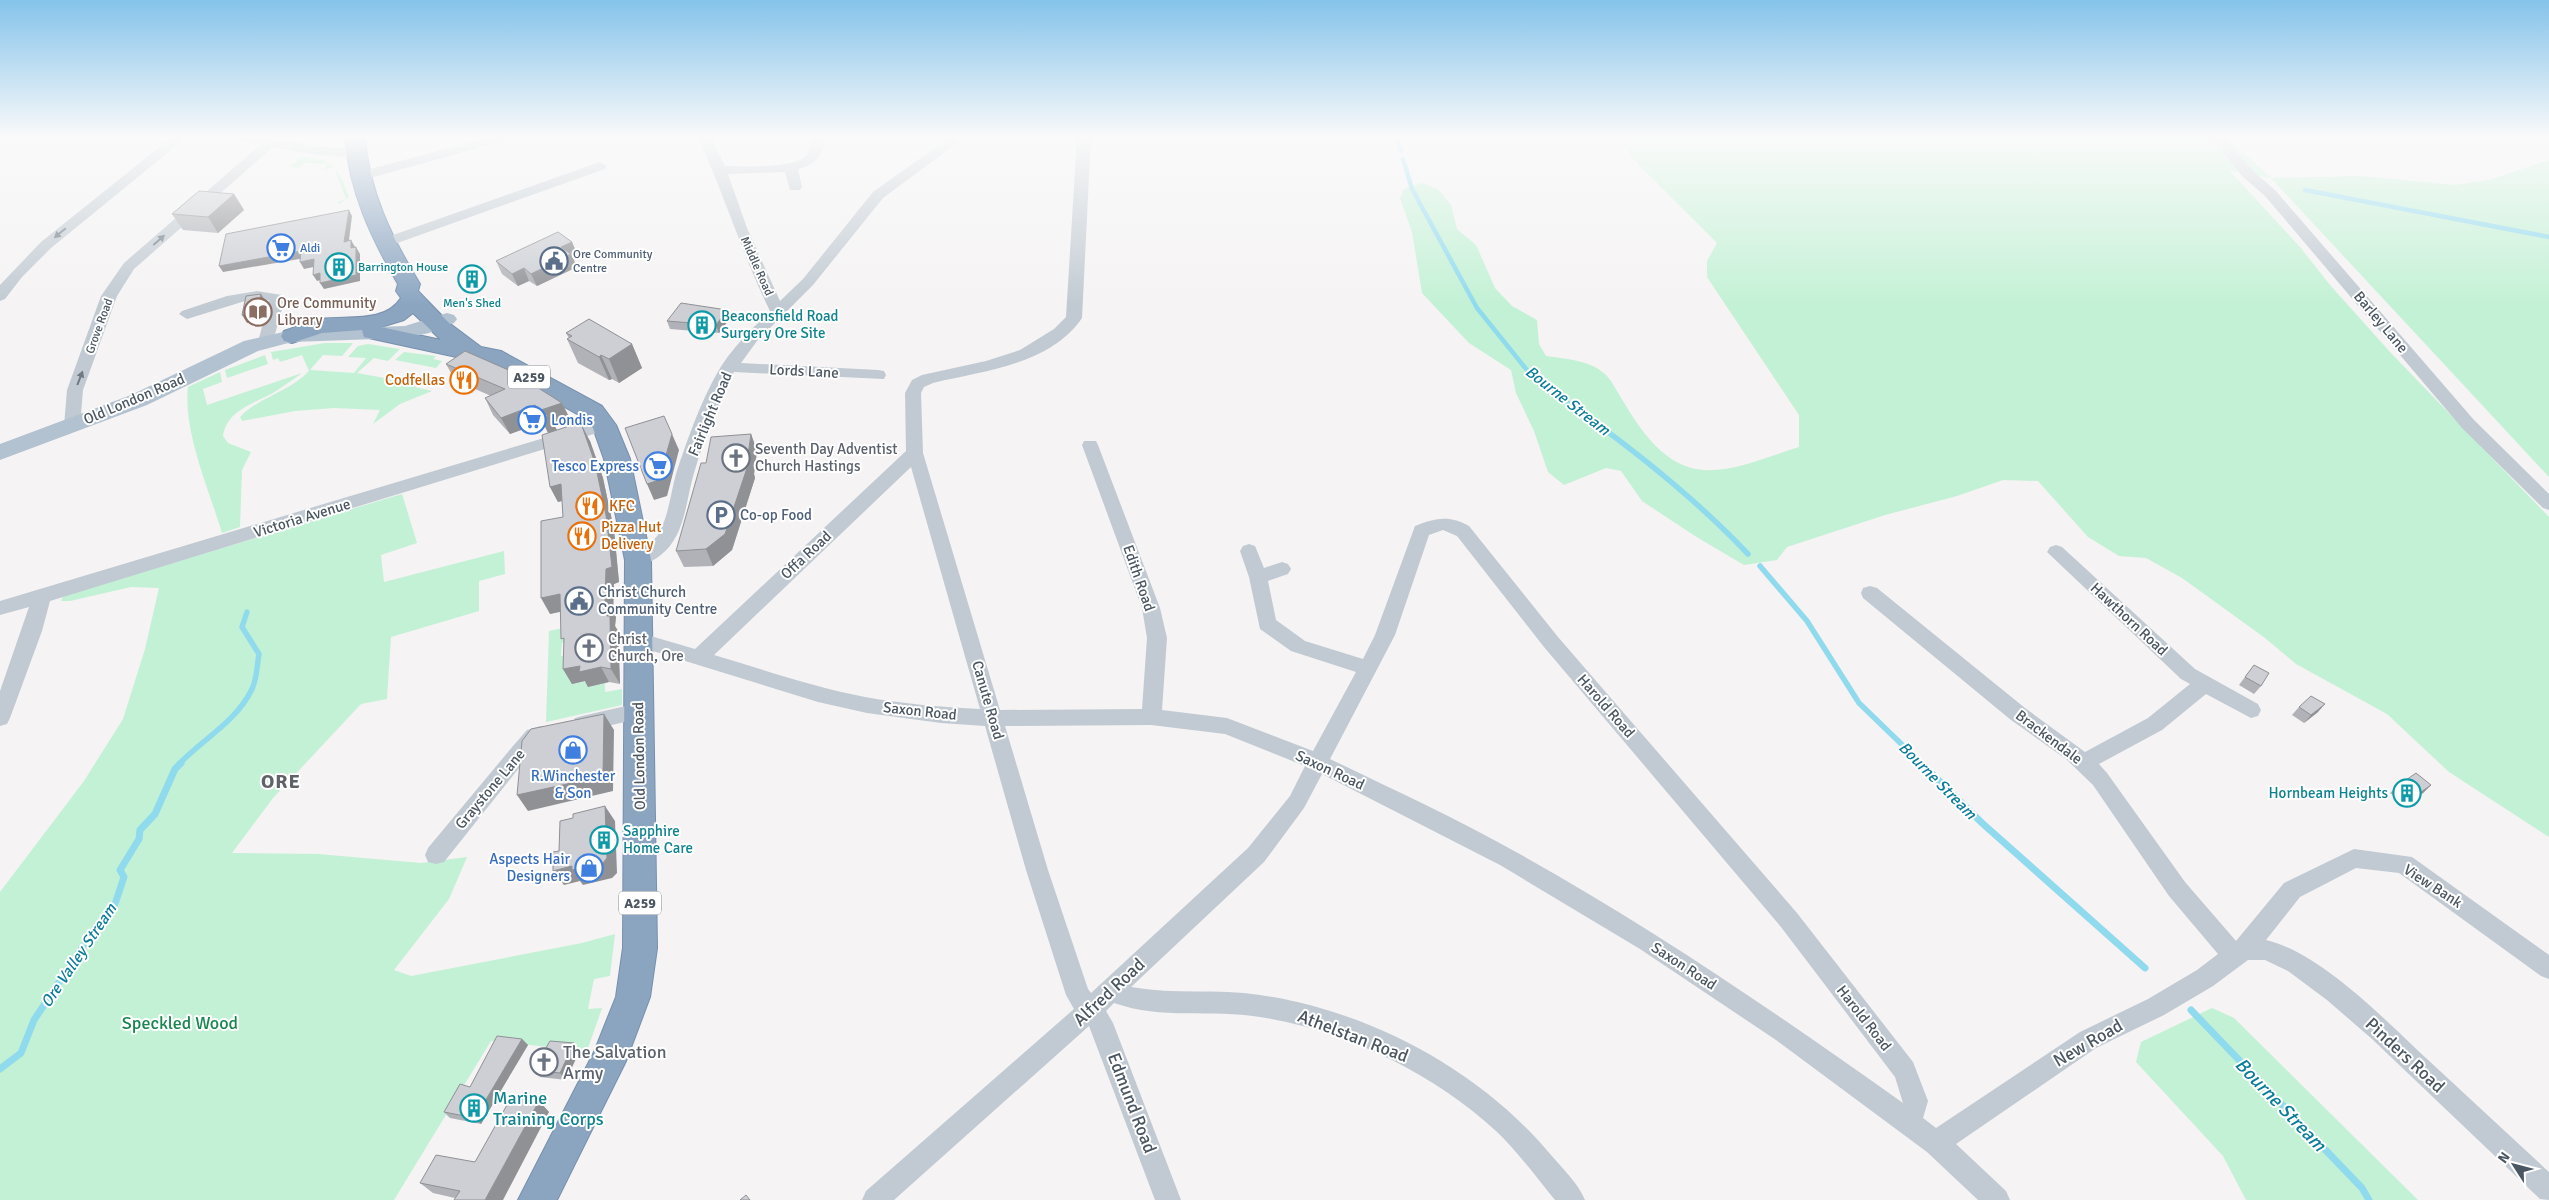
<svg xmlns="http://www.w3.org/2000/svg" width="2549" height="1200" font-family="Signika,sans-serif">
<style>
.green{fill:#c3f1d5}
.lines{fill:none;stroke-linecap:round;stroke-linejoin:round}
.stream-far2{stroke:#90daee;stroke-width:4.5}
.stream-far1{stroke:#90daee;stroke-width:5.5}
.stream{stroke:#90daee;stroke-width:7}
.highway-casing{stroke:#7690ad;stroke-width:2}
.minor{fill:#c1cad2;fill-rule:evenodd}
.major{fill:#b3c2d1;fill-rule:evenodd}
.highway{fill:#8ba5c1;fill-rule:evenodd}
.wall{fill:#b0b2b7}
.shaded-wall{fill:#909195}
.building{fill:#cdcfd5;stroke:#909195}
.oneway{fill:#6e7983}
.labels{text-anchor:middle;stroke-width:4;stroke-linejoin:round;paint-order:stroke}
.far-shop-label{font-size:12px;fill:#366cbe;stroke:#fff;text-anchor:start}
.far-service-label{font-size:12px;fill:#4e5e75;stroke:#fff;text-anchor:start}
.far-street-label{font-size:12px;fill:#4a5661;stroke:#fff}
.far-culture-label{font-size:12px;fill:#0d838f;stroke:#fff;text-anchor:start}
.shield{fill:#fff;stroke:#808990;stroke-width:1}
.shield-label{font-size:14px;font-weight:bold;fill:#4a5661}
.education-label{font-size:15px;fill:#785e54;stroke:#fff;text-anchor:start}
.culture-label{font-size:15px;fill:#0d838f;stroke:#fff;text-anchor:start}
.street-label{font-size:15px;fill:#4a5661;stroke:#fff}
.food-label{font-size:15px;fill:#c56008;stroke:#fff;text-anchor:start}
.shop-label{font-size:15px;fill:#366cbe;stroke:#fff;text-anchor:end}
.worship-label{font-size:15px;fill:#5b616d;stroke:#fff;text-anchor:start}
.service-label{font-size:15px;fill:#4e5e75;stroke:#fff;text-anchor:start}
.water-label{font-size:16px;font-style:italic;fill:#0c7c9b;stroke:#fff}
.near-street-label{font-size:18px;fill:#4a5661;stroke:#fff}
.near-park-label{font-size:18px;fill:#17864f;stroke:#fff}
.near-worship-label{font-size:18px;fill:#5b616d;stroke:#fff;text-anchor:start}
.near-culture-label{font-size:18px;fill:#0d838f;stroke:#fff;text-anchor:start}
.near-water-label{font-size:19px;font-style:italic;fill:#0c7c9b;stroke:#fff}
.district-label{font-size:20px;font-weight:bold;letter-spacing:1px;fill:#5f6368;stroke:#fff}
</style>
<rect width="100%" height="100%" fill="#f5f3f3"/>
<path class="green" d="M1615,137H2227L2271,178L2359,176L2455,185L2489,180L2549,160V477L2271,178L2229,170L2300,247L2330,285L2390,352L2549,517V837L2449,772L2387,714L2296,664L2265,638L2182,578L2146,558L2119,556L2088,537L2038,481L2003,480L1957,496L1885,515L1787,547L1777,560L1744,565L1695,536L1642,501L1621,471L1606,468L1564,485L1548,472L1534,431L1516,393L1511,370L1469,343L1422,293L1412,232L1400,198L1404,189L1422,183L1438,189L1451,205L1457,229L1476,245L1495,288L1512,306L1537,320L1539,344L1546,356C1566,359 1592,360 1607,376C1613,383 1618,393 1623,401C1641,431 1665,467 1703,470C1735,472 1769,456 1799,447V415L1707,277V261L1717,243L1639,165Z
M302,156C334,160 338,168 349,197L339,204L338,202L346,199L334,167L323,170L328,164L305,163L299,168L290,167Z
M325,343H353L342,356L323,355L310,370L354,373L366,358L348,357L358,346L368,344L400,349L388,361L374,358L357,373L418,384L415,387L432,391L400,404L373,424L380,410L334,408L295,411L242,421L240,417C259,397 291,391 309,371L302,355L280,362L278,358L273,360L271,352Z
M404,352L436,356L433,359L442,361L436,368L395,360Z
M265,355L268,364L227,378L225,370Z
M220,372L222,382L203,389L207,405L302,373C294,379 285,385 276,391C256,403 227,409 223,436L228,443L251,452L242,470L240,527L222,533C209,489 183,432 188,387Z
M402,494L417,543L381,555L384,582L504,551L505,574L479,581V611L391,637L387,699L361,704L273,798L232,853L318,854L421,863L467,857L449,899L394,970L411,976L582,943L615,934L610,976L594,979L588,1009L602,1008L587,1051L491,1041L394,1200H0V892L84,781L123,719L145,649L159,588L131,587L70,601H61L63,596Z
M563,628L579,639L562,643L561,656L573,653L572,684L589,681V687L605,683V692L622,689V705L546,722L549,631Z
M2212,1008L2234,1018L2418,1200H2246L2223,1156L2136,1062L2141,1042Z"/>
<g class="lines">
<path class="stream-far2" d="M1397,137L1401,151
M1403,159L1412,189L1477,308L1531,375L1586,416
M2305,190L2549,237"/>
<path class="stream-far1" d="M1585,415C1643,457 1698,501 1748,554
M1760,566L1807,621L1859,703L1922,764
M179,764C203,739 237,721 252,689C257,679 257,665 259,654L242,627L247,612"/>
<path class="stream" d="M1921,763L1982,823L2145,968
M2191,1010L2362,1188L2369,1200
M0,1069L21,1053L34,1020L82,948L115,904L124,877L120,870L139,839L140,830L155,814L175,769L181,763"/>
<g class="highway-casing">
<path id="highway" d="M345,137H365C369,192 392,238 420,284L418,291L449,323L481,347L501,351L602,406L616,425L630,459L651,560L657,948L650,997L626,1061L557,1200H518L594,1052L616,997L623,948L625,560L604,459L593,428L584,418L489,364L364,337L362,330L322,333L292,343L284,341L281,336L284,331C296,327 308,322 321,319C347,315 384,324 401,298L396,291L398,284C371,238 349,191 345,137ZM413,313L441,340L381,327L404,320Z"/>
</g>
<path class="minor" d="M172,137H187L51,248L22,277L5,299L0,301V285L41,242Z
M230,137H260L331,148L356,147L363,151C352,164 290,150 273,147L134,269L117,296L83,390L80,426L78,430H66L64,426L67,390L101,296L124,263L260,145L231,140Z
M489,137H510L508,140L366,179L361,180L354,176L356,173Z
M698,137H711L725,166H729C748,166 793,169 807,155L813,137H826C823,155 816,165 798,169L802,187L800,190H790L785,172L728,174L747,228L780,301L803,279L873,192L950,137H965L883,198L813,285L757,341L741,363L878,370L884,371L886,375L884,379L734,372C718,404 704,439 694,473C687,496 686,523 672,543C665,554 651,563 638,567L632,565L629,560C637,547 655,545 661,529C669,512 671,492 676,474C687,440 703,395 722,365C735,345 753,328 770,311C742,254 724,194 698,137Z
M1077,137H1091L1082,318C1050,365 983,371 933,383L924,387L921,393L923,453L1000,710L1142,709L1147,638L1142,608L1082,445L1084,441H1096L1098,445L1160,608L1167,638L1162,710L1227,718L1313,751L1356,672L1291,651L1260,629L1249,577L1240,551L1243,546L1249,544L1255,546L1264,568L1282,562L1288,564L1291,569L1288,574L1268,581L1276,620L1305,641L1363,659L1375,635L1415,526C1435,518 1450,515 1469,526L1558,637L1797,913L1913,1062L1928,1101L1923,1118L1936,1128L2080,1032L2148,999L2197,970L2218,954L2169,896L2093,785L2066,759L2011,720L1863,598L1861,593L1863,588L1870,586L1877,588L2025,708L2085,752L2148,718L2190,684L2181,679L2047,552L2050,547L2056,545L2062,547L2195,669L2258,704L2261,710L2258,716L2251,718L2206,694L2162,730L2099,764L2107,773L2185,882L2236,941L2284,883L2354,849L2412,857L2549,955V979L2541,976L2399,873L2356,868L2300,897L2266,940C2321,953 2385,1020 2426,1058C2467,1096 2508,1134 2549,1172V1200L2540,1199L2372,1039L2327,1000L2288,971L2265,960H2248L2213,986L2164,1015L2096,1048L1956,1144L2006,1191L2010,1200H1978L1927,1152L1900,1132L1776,1040L1640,949L1500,865L1322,774L1304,808L1264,862L1131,987C1174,995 1217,988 1260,995C1370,1011 1480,1070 1551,1155C1563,1169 1578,1183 1585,1200H1555C1536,1177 1518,1152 1496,1131C1433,1073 1345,1030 1260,1017C1211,1009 1162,1020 1114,1003L1106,1011L1113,1023L1181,1200H1155L1089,1026L894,1200H862L866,1191L1074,1009L1066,995L1026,870L985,726L941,723L867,713L818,702L630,644L627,639L630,634L637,632L695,649L906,451L905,393L912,380L922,375L986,361L1020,350L1054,329L1066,317ZM911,467L980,709C942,707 903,704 865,697C814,687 764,670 714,655ZM1443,530L1457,536L1544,647L1781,927L1895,1077L1903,1103C1778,1014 1651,927 1516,852C1456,818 1392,789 1330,759L1395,635L1429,535ZM1151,725L1225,734L1305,766L1290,796L1248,848L1091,993L1088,989L1048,870L1005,726Z
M2211,137H2224L2253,171L2275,190L2474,420L2549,494V510L2543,508L2462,428L2265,196L2243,177Z
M600,162L607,166L605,169L389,246L384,247L377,243L379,240Z
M257,291L282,295L285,298L272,345L266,347L258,342L269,300L245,301L187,319L179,314L182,311L227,296Z
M604,420L610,421L612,425L610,429L50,601L42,631L10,718L7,724L0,726V691L29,607L0,615V601Z
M639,703L646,705L649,711L646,717L582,732L575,730L572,724L575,718L582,716Z
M541,726L548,728L551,734L548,740L541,742L527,758L444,862L436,864L428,862L425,855L428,848L513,746L527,730Z"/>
<path class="major" d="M447,313L454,315L457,319L454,323L429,333L405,338L292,342L258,351L147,405L0,460V444L131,395L244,341L292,330L405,326Z"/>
<use href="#highway" class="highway"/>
</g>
<path class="wall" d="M234,194L244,210L218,233L183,230L172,214Z
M572,242L577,254L572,256L577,267L537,286L529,281L518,286L502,274L496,261Z
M727,310L730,318L719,333L670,329L667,321Z
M566,333L632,344L642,368L619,383L612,379L609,380L578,363L567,339L569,338Z
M446,364L562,403L570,419L554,425L557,430L590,441L603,478L614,530L619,582L614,584L613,613L616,617L615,626L618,631L620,684L609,682L588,687L585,681L572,684L563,669L564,644L561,611L550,614L563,517L562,501L558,502L550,487L548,433L543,422L510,434L493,415L485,398L491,396L455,380Z
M751,434L757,451L754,474L755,478L732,550L713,566L684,567L676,551L706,463Z
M2254,665L2261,686L2254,694L2239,685Z
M2299,707L2318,712L2304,723L2292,715Z
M2399,785H2431L2423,793L2406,805L2390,793Z
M522,1039L528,1045L481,1124L450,1118L444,1112L470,1087Z
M580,1050L566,1080L540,1077L533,1070Z
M539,1101L549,1112L455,1198L433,1193L420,1183L475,1162Z"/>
<path class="shaded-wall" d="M234,194L244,210L218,233L208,217Z
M349,210L352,216L348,248L344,242Z
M351,240L355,247V255L351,248Z
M572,242L577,254L572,256L577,267L537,286L531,274L561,247Z
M356,247L360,254V281L324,289L320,283Z
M301,251L305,258L223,272L219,266Z
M314,259L318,266L304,269L300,262Z
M524,268L529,281L518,286L512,274Z
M320,273L324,279L317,281L313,275Z
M261,294L266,302L262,320L247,323L242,315Z
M727,310L730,318L719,333L716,325Z
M632,344L642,368L619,383L609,359Z
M601,355L612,379L609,380L599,357Z
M562,403L570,419L554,425L558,432L549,435L543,422L510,434L501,418L535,405Z
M582,426L590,441L603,478L614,530L619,582L614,584L613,613L616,617L615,626L618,631L620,684L611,669L607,616Z
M672,434L679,450L667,496L654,500L647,484Z
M751,434L757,451L754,474L755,478L732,550L713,566L706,549L747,462Z
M561,484L569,499L558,502L550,487Z
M560,594L569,610L550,614L541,598Z
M580,666L601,667L609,682L588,687L585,681L572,684L563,669Z
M2325,704L2318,712L2304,723L2311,715Z
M604,714L614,730L613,791L528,811L517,795Z
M2431,785L2423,793L2406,805L2414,797Z
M605,806L615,821L617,873L612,878L583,885L580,881L564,885L553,871Z
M522,1039L528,1045L481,1124L475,1118Z
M574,1043L580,1050L566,1080L560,1073Z
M539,1101L549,1112L503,1200H485Z"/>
<path class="building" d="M199,191L234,194L208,217L172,214Z
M349,210L344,242L351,240V248L356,247V275L320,283V273L313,275L314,259L300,262L301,251L219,266L226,234Z
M558,232L572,242L561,247L571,254L531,274L524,268L512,274L496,261Z
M261,294L256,312L242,315L246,296Z
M681,303L727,310L716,325L667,321Z
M589,319L632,344L609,359L601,355L599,357L567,339L572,336L566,333Z
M465,351L513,372L562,403L538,411L535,405L501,418L485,398L505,389L446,364Z
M538,412L549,416L541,418Z
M664,416L672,434L659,480L647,484L625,428Z
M575,424L582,426L595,463L606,515L612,567L606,569L605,602H608L607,616H610L611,669L601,667L579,672L580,666L563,669L564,638L561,639L560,594L541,598V521L563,517L561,484L550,487L542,435Z
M751,434L747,462H749L725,534L706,549L676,551L701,463H706L711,437Z
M2254,665L2269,673L2261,686L2245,677Z
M2311,696L2325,704L2311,715L2299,707Z
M604,714L603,776L517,795L522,741L531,729Z
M2416,773L2431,785L2414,797L2399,785Z
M605,806L607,858L603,863L572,870V866L553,871V852L559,851L560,821L573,818V814Z
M497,1036L522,1039L475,1118L444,1112L460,1084L470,1087Z
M550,1041L574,1043L560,1073L533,1070Z
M512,1096L539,1101L485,1200H454L460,1191L420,1183L436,1155L475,1162Z
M746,1195L750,1200H740Z"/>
<defs><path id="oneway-solid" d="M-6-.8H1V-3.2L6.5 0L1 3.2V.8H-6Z" transform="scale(1.25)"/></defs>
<g class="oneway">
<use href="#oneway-solid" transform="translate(60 233) rotate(140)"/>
<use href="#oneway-solid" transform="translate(159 240) rotate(-41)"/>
<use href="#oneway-solid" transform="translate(80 378) rotate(-69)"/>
</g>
<linearGradient id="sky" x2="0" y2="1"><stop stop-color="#85c3ea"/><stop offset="0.45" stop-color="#fafafa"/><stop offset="1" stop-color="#fafafa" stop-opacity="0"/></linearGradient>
<rect width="2549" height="305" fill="url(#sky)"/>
<defs>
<g id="supermarket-ring" transform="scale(1.4375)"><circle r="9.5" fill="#fff" stroke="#3f7fe0" stroke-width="1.5"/><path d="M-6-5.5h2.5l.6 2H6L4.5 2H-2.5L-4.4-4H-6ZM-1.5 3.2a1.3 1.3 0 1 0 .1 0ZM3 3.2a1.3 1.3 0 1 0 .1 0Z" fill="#3f7fe0"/></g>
<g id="civic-ring" transform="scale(1.4375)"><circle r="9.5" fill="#fff" stroke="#5c6f8a" stroke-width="1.5"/><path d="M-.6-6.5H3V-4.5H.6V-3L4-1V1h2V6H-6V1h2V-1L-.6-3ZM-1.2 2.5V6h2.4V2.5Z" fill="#5c6f8a"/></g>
<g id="building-ring" transform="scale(1.4375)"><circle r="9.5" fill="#fff" stroke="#0f9aa8" stroke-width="1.5"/><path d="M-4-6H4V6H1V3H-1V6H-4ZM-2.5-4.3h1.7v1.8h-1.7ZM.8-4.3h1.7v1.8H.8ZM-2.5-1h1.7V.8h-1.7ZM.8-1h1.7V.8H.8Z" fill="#0f9aa8"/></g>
<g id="library-ring" transform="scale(1.4375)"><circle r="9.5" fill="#fff" stroke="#8d6e63" stroke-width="1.5"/><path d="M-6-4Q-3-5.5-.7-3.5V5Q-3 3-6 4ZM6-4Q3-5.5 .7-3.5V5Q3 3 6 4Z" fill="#8d6e63"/></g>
<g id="restaurant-ring" transform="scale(1.4375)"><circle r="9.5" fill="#fff" stroke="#e8710a" stroke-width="1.5"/><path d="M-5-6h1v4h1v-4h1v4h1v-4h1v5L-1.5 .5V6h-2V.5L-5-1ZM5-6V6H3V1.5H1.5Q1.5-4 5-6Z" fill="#e8710a"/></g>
<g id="church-ring" transform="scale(1.4375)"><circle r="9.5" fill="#fff" stroke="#6b7280" stroke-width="1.5"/><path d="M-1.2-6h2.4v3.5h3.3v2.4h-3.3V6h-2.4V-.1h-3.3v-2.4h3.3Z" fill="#6b7280"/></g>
<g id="parking-ring" transform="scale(1.4375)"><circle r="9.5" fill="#fff" stroke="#5c6f8a" stroke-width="1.5"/><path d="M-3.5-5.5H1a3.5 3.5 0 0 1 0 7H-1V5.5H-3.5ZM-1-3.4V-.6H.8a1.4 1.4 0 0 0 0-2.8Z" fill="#5c6f8a"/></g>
<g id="shop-ring" transform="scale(1.4375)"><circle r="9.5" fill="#fff" stroke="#3f7fe0" stroke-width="1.5"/><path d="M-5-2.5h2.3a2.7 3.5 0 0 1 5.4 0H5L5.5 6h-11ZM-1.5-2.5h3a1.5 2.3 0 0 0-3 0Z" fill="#3f7fe0"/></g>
</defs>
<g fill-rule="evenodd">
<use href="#supermarket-ring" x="281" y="248"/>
<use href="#civic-ring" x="554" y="261"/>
<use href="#building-ring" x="339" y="267"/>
<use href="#building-ring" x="472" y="279"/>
<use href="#library-ring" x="258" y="312"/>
<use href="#building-ring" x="702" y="325"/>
<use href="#restaurant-ring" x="464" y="380"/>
<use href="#supermarket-ring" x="532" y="420"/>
<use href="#church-ring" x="736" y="458"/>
<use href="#supermarket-ring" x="658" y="466"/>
<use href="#restaurant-ring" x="590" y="506"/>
<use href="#parking-ring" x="721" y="515"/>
<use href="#restaurant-ring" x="582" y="536"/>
<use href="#civic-ring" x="579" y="601"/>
<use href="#church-ring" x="589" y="648"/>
<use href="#shop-ring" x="573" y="750"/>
<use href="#building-ring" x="2407" y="793"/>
<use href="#building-ring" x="604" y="840"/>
<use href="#shop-ring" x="589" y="868"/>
<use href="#church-ring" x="544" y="1062"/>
<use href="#building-ring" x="474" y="1108"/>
</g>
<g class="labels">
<g class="far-shop-label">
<text x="300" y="252">Aldi</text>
</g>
<g class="far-service-label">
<text x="573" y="258">Ore Community<tspan x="573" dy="14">Centre</tspan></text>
</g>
<g class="far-street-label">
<text transform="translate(757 266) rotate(66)" y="4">Middle Road</text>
<text transform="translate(99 326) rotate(-70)" y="4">Grove Road</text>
</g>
<g class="far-culture-label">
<text x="358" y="271">Barrington House</text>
<text x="472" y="307" text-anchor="middle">Men's Shed</text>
</g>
<g class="shield">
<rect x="508" y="365.5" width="42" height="23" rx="4"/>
<rect x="619" y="891.5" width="42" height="23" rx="4"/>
</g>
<g class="shield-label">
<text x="529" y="382">A259</text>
<text x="640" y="908">A259</text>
</g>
<g class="education-label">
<text x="277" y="308">Ore Community<tspan x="277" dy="17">Library</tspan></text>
</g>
<g class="culture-label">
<text x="721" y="321">Beaconsfield Road<tspan x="721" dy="17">Surgery Ore Site</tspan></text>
<text x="2388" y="798" text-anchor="end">Hornbeam Heights</text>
<text x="623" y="836">Sapphire<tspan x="623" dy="17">Home Care</tspan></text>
</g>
<g class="street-label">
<text transform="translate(2381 322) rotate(50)" y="5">Barley Lane</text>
<text transform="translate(804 371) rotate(3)" y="5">Lords Lane</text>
<text transform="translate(134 399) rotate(-23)" y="5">Old London Road</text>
<text transform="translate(710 414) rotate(-67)" y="5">Fairlight Road</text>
<text transform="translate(302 518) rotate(-17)" y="5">Victoria Avenue</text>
<text transform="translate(806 555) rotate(-43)" y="5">Offa Road</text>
<text transform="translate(1139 578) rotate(71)" y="5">Edith Road</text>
<text transform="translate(2129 619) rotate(43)" y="5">Hawthorn Road</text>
<text transform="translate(988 700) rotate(74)" y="5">Canute Road</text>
<text transform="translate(1606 706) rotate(49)" y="5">Harold Road</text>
<text transform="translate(920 711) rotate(6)" y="5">Saxon Road</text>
<text transform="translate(2049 737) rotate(37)" y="5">Brackendale</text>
<text transform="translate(639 756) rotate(-91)" y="5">Old London Road</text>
<text transform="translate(1330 770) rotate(25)" y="5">Saxon Road</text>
<text transform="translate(490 789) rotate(-50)" y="5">Graystone Lane</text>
<text transform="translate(2433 886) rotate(33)" y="5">View Bank</text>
<text transform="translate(1684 966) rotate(33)" y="5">Saxon Road</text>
<text transform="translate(1864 1018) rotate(52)" y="5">Harold Road</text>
</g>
<g class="food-label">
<text x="445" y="385" text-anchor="end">Codfellas</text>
<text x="609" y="511">KFC</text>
<text x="601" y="532">Pizza Hut<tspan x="601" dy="17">Delivery</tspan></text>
</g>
<g class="shop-label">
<text x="551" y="425" text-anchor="start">Londis</text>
<text x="639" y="471">Tesco Express</text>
<text x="573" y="781" text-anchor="middle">R.Winchester<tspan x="573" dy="17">&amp; Son</tspan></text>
<text x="570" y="864">Aspects Hair<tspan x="570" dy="17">Designers</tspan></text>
</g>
<g class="worship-label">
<text x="755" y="454">Seventh Day Adventist<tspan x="755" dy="17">Church Hastings</tspan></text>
<text x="608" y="644">Christ<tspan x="608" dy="17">Church, Ore</tspan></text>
</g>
<g class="service-label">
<text x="740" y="520">Co-op Food</text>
<text x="598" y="597">Christ Church<tspan x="598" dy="17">Community Centre</tspan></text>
</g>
<g class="water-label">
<text transform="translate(1568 400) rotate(38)" y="6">Bourne Stream</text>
<text transform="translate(1938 780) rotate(45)" y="6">Bourne Stream</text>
<text transform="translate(78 955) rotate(-56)" y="6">Ore Valley Stream</text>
</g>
<g class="near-street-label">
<text transform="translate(1109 992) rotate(-43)" y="6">Alfred Road</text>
<text transform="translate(1353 1036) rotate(21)" y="6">Athelstan Road</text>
<text transform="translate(2088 1043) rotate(-30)" y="6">New Road</text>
<text transform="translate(2405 1055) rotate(43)" y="6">Pinders Road</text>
<text transform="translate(1132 1103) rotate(69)" y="6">Edmund Road</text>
</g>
<g class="near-park-label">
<text x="180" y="1029">Speckled Wood</text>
</g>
<g class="near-worship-label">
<text x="563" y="1058">The Salvation<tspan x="563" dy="21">Army</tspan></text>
</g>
<g class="near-culture-label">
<text x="493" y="1104">Marine<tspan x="493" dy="21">Training Corps</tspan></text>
</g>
<g class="near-water-label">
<text transform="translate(2281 1104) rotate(46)" y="7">Bourne Stream</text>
</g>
<g class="district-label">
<text x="281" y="788">ORE</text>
</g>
</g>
<g transform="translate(2514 1165) rotate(306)" stroke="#ffffff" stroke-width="4" paint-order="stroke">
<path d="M0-4L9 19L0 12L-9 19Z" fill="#4a5661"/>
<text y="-8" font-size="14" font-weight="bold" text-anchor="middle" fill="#4a5661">N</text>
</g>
</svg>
